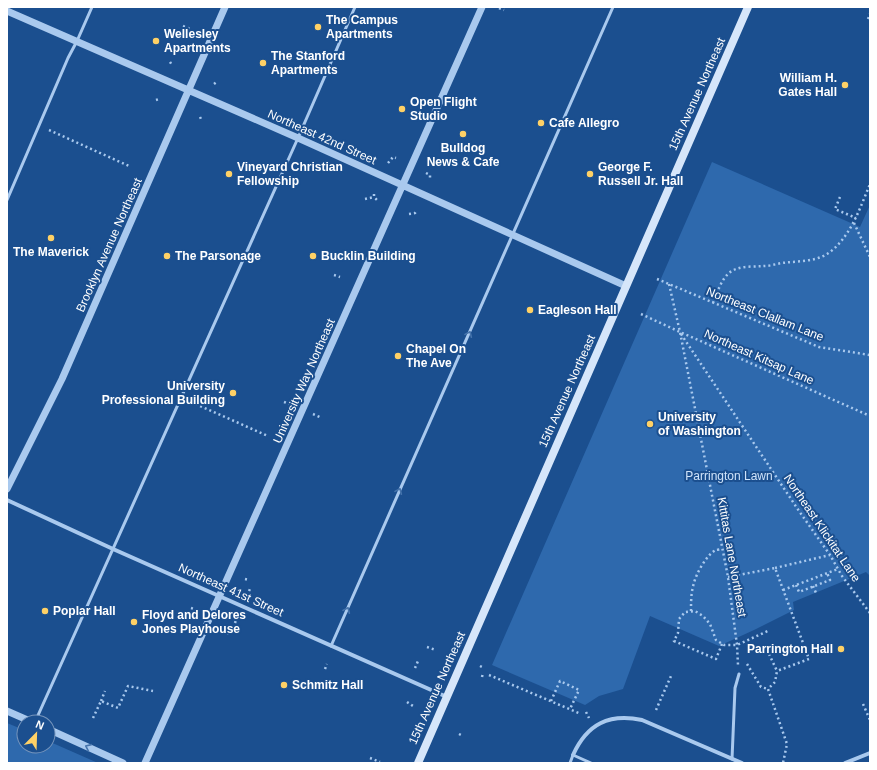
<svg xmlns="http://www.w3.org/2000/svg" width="877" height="770" font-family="Arial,sans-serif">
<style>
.green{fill:#2e69ad}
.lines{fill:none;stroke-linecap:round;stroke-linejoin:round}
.path{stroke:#a9c9ee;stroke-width:2.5;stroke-dasharray:2 3;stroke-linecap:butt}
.service{stroke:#a9c9ee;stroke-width:3}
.minor{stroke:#a9c9ee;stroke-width:4}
.tertiary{stroke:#a9c9ee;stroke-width:7}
.secondary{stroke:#d6e6fa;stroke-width:8}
.oneway{stroke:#4674ac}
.poi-dot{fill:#ffd166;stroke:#1b4f8f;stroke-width:1.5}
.labels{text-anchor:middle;stroke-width:4;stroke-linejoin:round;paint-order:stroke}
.poi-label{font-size:12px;font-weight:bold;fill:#fff;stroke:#1b4f8f;text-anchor:start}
.street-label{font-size:12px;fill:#fff;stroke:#1b4f8f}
.park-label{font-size:12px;fill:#cfe3fa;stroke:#1b4f8f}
</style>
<rect width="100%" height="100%" fill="#1b4f8f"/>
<path class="green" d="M712,162L860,227L870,205V576L866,572L793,602L794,610L754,630L719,646L650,616L623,689L599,696L585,705L492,665Z
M7,723L24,730V746H48V741L98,763H7Z"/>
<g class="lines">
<path class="path" d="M499,8L504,10
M868,19L870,14
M183,26L190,29
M170,62L172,65
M214,84L218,81
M156,100L159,99
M200,117L202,121
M49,130L129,166
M388,163L393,157L396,158
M426,173L430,175V180
M374,194V197L377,200
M840,197L835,209L856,218
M365,199L374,197
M409,214L415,213L417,210
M854,223L870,257
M334,275L340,277
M657,279L819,347L870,355
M669,284L680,332L728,577L737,645L738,665
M713,303C717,293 721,280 729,273C739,265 753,267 764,266C770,266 776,264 782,263C797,261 814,262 827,254C850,239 860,208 870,184
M641,314L680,332L870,416
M681,334L799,511L830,555L842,576L870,613
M191,402L268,436
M284,402L292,405
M313,414L322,418
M775,568L830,555
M728,577L775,568L809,659L777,671
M245,579L249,580
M796,585L799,592L830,580L827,573
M813,586L816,593
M783,590L838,569
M249,591L251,587
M191,608L194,609
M691,611C691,602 691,592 694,583C696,574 707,554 716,550C717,550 721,549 722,549
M235,623L236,620
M226,626L229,628
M227,633L230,634
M722,644L716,659L674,641L678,633L679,619L685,612L695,611L703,616L710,624L716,640L724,645H737L770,630
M427,647L436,650
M769,654L777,671L775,682L768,689L787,744L783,763
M747,664L761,687L768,689
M480,666L482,667
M415,668L418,661
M325,669L327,664
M489,675L581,714
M482,677L483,673
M101,701L105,691
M551,701L560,681L579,690L570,709
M407,702L413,706
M863,704L870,720
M656,710L671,676
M586,712L589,718
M93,718L101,701L118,708L128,686L153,691
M459,734L461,735
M370,758L380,762"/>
<path class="service" d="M7,200L68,58L77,41L92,7
M331,646L613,7
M35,722L298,138L355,7
M732,759L735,688L739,674
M570,763L573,755L591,763"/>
<path class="minor" d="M7,500L113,549L447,697
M573,755C587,724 609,713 642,720L742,763
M845,763L870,753"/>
<path class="tertiary" d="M7,11L298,138L626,286
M7,489L62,379L225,7
M7,711L32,722
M48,729L123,763
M145,763L482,7"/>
<path class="secondary" d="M418,763L748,7"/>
</g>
<defs><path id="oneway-chevron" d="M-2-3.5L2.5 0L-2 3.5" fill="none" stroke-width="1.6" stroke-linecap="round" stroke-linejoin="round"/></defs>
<g class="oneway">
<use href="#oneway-chevron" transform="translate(469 334) rotate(-66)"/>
<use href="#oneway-chevron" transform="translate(399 491) rotate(-66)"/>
<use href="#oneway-chevron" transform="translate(347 610) rotate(-66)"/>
<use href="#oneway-chevron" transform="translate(88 747) rotate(-156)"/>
</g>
<g class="poi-dot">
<circle cx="318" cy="27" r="4"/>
<circle cx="156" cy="41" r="4"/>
<circle cx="263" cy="63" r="4"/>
<circle cx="845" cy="85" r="4"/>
<circle cx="402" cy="109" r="4"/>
<circle cx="541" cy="123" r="4"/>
<circle cx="463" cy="134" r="4"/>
<circle cx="229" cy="174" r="4"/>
<circle cx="590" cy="174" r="4"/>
<circle cx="51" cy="238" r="4"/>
<circle cx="167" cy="256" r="4"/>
<circle cx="313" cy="256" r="4"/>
<circle cx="530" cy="310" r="4"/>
<circle cx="398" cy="356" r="4"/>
<circle cx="233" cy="393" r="4"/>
<circle cx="650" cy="424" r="4"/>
<circle cx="45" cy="611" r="4"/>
<circle cx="134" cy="622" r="4"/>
<circle cx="841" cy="649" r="4"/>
<circle cx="284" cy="685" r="4"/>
</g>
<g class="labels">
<g class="poi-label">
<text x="326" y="24">The Campus<tspan x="326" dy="14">Apartments</tspan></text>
<text x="164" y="38">Wellesley<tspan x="164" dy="14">Apartments</tspan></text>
<text x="271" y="60">The Stanford<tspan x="271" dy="14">Apartments</tspan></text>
<text x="837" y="82" text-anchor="end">William H.<tspan x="837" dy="14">Gates Hall</tspan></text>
<text x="410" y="106">Open Flight<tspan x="410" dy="14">Studio</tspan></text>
<text x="549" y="127">Cafe Allegro</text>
<text x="463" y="152" text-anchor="middle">Bulldog<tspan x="463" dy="14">News &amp; Cafe</tspan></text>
<text x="237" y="171">Vineyard Christian<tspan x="237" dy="14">Fellowship</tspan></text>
<text x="598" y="171">George F.<tspan x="598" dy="14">Russell Jr. Hall</tspan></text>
<text x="51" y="256" text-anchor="middle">The Maverick</text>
<text x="175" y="260">The Parsonage</text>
<text x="321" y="260">Bucklin Building</text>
<text x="538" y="314">Eagleson Hall</text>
<text x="406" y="353">Chapel On<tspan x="406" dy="14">The Ave</tspan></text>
<text x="225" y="390" text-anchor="end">University<tspan x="225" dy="14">Professional Building</tspan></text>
<text x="658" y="421">University<tspan x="658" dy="14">of Washington</tspan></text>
<text x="53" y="615">Poplar Hall</text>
<text x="142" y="619">Floyd and Delores<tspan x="142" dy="14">Jones Playhouse</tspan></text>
<text x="833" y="653" text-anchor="end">Parrington Hall</text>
<text x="292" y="689">Schmitz Hall</text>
</g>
<g class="street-label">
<text transform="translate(697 94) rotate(-66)" y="4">15th Avenue Northeast</text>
<text transform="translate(322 137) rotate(24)" y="4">Northeast 42nd Street</text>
<text transform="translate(109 245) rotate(-66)" y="4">Brooklyn Avenue Northeast</text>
<text transform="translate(765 314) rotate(22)" y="4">Northeast Clallam Lane</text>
<text transform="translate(759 357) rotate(24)" y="4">Northeast Kitsap Lane</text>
<text transform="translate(304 381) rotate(-66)" y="4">University Way Northeast</text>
<text transform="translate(567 391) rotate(-66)" y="4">15th Avenue Northeast</text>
<text transform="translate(822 528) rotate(56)" y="4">Northeast Klickitat Lane</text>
<text transform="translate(732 557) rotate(80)" y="4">Kittitas Lane Northeast</text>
<text transform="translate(231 590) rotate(24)" y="4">Northeast 41st Street</text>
<text transform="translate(437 688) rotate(-66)" y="4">15th Avenue Northeast</text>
</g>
<g class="park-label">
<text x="729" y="480">Parrington Lawn</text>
</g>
</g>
<rect width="877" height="770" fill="none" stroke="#ffffff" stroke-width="16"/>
<g transform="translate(36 734) rotate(23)"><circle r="19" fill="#1b4f8f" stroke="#7695bc"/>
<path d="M0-3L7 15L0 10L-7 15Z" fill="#ffd166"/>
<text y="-6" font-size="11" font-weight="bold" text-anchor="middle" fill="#ffffff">N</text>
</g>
</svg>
